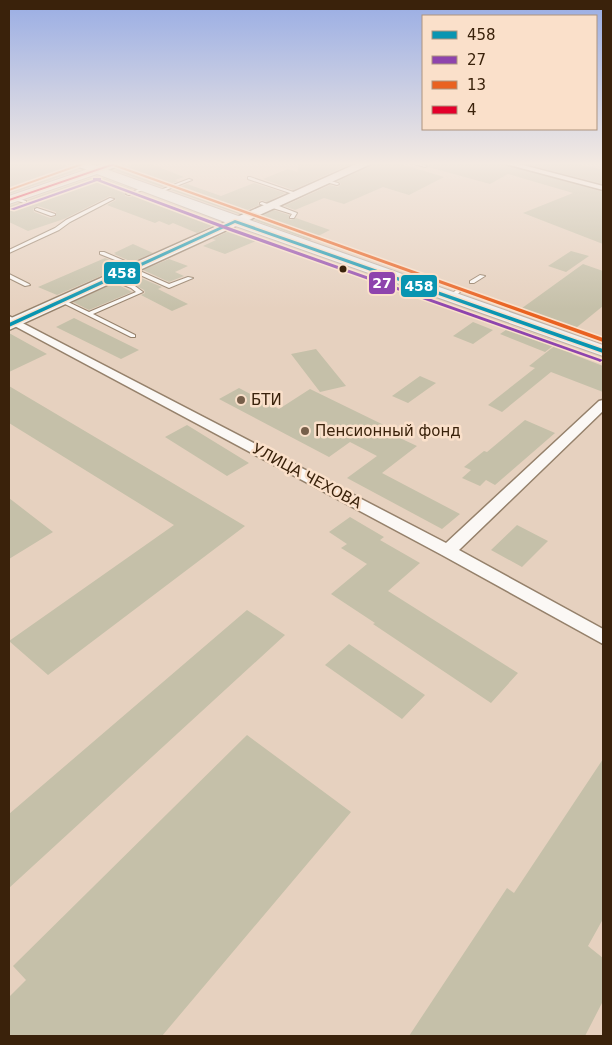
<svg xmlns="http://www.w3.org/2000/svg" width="612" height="1045" font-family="'DejaVu Sans',sans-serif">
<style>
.building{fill:#c5c0a9;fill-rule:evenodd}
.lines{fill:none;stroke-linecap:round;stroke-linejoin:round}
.lane-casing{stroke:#95816b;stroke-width:2}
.street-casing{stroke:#95816b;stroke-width:3}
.secondary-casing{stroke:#95816b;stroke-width:3}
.primary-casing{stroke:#c0b2a6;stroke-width:2}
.lane{fill:#fbf8f5;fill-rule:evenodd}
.street{fill:#fbf8f5;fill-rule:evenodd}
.secondary{fill:#f5f4f2;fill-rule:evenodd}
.primary{fill:#eeefef;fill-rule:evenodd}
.bus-1-casing{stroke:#fae0ca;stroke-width:3}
.bus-2-casing{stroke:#fae0ca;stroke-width:3}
.bus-3-casing{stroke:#fae0ca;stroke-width:3}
.bus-4-casing{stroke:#fae0ca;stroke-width:3}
.bus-1{fill:#0995b1;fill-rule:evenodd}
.bus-2{fill:#8e44ad;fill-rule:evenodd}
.bus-3{fill:#e96221;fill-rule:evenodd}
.bus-4{fill:#e4002b;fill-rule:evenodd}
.bus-dot{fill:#3a220b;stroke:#fae0ca;stroke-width:2}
.poi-dot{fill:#765f4a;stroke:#fae0ca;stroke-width:2}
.labels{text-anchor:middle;stroke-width:5;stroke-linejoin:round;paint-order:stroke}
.poi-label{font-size:15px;fill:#3a220b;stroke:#fae0ca;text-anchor:start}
.street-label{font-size:15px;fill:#3a220b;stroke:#fae0ca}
.line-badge{stroke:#fae0ca;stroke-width:2}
.badge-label{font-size:14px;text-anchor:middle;font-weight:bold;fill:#fff}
</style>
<rect width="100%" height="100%" fill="#e6d1bf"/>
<path class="building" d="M9,163H59L79,170L9,194Z
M135,163H149L184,177L175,180L178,181L162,187L114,170Z
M299,163H353L293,190L263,179L288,169L297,172Z
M375,163H398L444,177L409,195L383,187L344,204L324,198L295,210L284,206L330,185L338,187L341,184L338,181Z
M429,163H500L603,192V244L523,213L573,193L508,174L490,184L428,167Z
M522,163H574L603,170V184Z
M97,176L133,189L125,192V196L130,197L141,193L220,222L197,233L173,223L169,225L159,221L155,223L107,205L116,200L110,196L64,219L28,231L9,222V206L18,203L25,205L28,202L27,200ZM38,206L56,212V216L50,218L34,212L33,209Z
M254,183L285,193L267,202L261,200L258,203L259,205L239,214L171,190L187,184L221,196Z
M274,210L289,215L290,220L296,218L330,230L310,240L254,220Z
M236,228L263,238L225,254L203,246L216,240L212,239Z
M133,244L153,253L132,262L114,254L116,253H114Z
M571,251L589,256L566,272L548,266Z
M105,258L124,266L57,295L38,287Z
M169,259L188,266L175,272L184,276L169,282L143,270Z
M583,264L603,271V306L571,332L525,315L527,314L518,311Z
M134,275L162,287L158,289L188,304L172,311L141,295L145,293L144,290L124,279Z
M115,283L132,292L89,310L73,302Z
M74,318L139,350L121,359L56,327Z
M473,322L493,330L473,344L453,336Z
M512,326L558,342L545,352L500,334Z
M9,333L27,343L47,354L9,372Z
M557,344L563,346L565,345L568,348L575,351L572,354L603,366V392L551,372L502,412L488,405L535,368L529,366Z
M316,349L346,386L320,392L291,354Z
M420,376L436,383L408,403L392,396Z
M9,386L245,526L48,675L9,641L174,525L9,423Z
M239,388L279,409L310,389L392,429L387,432L417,446L382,473L460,514L442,529L347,478L377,456L350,442L329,457L219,399Z
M525,420L555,433L495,485L486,480L480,486L462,478L471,470L464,467L484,451L487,452Z
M187,425L249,463L227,476L165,437Z
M9,498L53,532L9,559Z
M350,517L384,537L380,540L420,563L388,591L518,673L491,703L373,624L375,623L331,594L367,564L341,548L347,544L329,532Z
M517,525L548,541L522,567L491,550Z
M247,610L285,635L9,888V814Z
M349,644L425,695L402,719L325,665Z
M247,735L351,812L162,1036H9V997L26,980L13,966Z
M603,759V919L588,946L603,958V1001L585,1036H409L507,888L514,893Z"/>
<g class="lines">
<g class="lane-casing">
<path id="lane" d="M411,163H418L427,166L425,167Z
M248,177H250L299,194L296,195L248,179Z
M189,179L192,180L158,193L155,192Z
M327,180L338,183L339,184L337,185L326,182L325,181Z
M145,187H146V189L129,195L126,194Z
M14,197L26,201V202L24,203L12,199V198Z
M110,198L114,199L70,222L59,230L9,253V250L55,228L66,220Z
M262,202L270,205L274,204L297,213L294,218H290V217L292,214L260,204V203Z
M37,208L55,214V215L51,216L35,210V209Z
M100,252H104L139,267L135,268L100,254Z
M129,268H133L169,284L188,277L193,278L169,288L129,270Z
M9,274L29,284L30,285L25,286L9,278Z
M480,275L485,276L474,283H470V281Z
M109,277H113L135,286L143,292L93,314L135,335V337H131L59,301L64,300L89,312L136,292L131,288L109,279Z
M458,289L463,290L452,298H448V296Z"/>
</g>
<g class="street-casing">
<path id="street" d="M502,163H515L603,186V190Z
M9,316L446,543L599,401L603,400V411L459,550L603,629V644L442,555L9,323Z"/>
</g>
<g class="secondary-casing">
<path id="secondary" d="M71,163H88L97,166L107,163H124L122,165L97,173L73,165Z
M358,163H373L9,330V319Z"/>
</g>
<g class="primary-casing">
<path id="primary" d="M97,166L603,345V356L230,224L97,174L9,204V196Z"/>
</g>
<use href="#lane" class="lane"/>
<use href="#street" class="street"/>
<use href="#secondary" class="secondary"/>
<use href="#primary" class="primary"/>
<g class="bus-1-casing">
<path id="bus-1" d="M235,220L603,349V353L235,223L9,327V323Z"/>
</g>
<g class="bus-2-casing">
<path id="bus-2" d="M93,178H101V180L234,229L603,360L600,362L598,361L230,231L97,181L14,210L10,209L93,180Z"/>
</g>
<g class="bus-3-casing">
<path id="bus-3" d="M82,163H88L9,191V189Z
M105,163H111L603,338V342Z"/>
</g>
<g class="bus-4-casing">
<path id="bus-4" d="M114,163H120L9,201V199Z"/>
</g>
<use href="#bus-1" class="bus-1"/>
<use href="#bus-2" class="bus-2"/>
<use href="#bus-3" class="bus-3"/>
<use href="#bus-4" class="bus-4"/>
</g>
<linearGradient id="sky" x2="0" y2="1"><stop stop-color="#99ade4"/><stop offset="0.53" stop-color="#f4eae2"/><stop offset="1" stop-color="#f4eae2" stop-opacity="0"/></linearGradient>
<rect width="612" height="309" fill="url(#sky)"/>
<circle class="bus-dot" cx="343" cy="269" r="4.5"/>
<g class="poi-dot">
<circle cx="241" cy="400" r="5"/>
<circle cx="305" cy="431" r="5"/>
</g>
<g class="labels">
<g class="poi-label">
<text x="251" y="405">БТИ</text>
<text x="315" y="436">Пенсионный фонд</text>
</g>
<g class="street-label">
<text transform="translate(307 476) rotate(28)" y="5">УЛИЦА ЧЕХОВА</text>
</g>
</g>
<g class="line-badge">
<rect x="103" y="261" width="38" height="24" rx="5" fill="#0995b1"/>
<rect x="368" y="271" width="28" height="24" rx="5" fill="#8e44ad"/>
<rect x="400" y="274" width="38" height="24" rx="5" fill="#0995b1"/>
</g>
<g class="badge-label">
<text x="122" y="278">458</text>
<text x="382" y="288">27</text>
<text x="419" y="291">458</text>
</g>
<rect width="612" height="1045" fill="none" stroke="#3a220b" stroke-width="20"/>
<rect x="422" y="15" width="175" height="115" fill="#fae0ca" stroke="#ad947e"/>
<rect x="432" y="31" width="25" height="8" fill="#0995b1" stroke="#ad947e"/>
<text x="467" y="40" font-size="15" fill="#3a220b">458</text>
<rect x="432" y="56" width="25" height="8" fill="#8e44ad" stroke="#ad947e"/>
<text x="467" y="65" font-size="15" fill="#3a220b">27</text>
<rect x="432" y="81" width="25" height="8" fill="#e96221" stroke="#ad947e"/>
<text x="467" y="90" font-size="15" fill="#3a220b">13</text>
<rect x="432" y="106" width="25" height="8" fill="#e4002b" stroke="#ad947e"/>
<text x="467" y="115" font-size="15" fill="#3a220b">4</text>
</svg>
